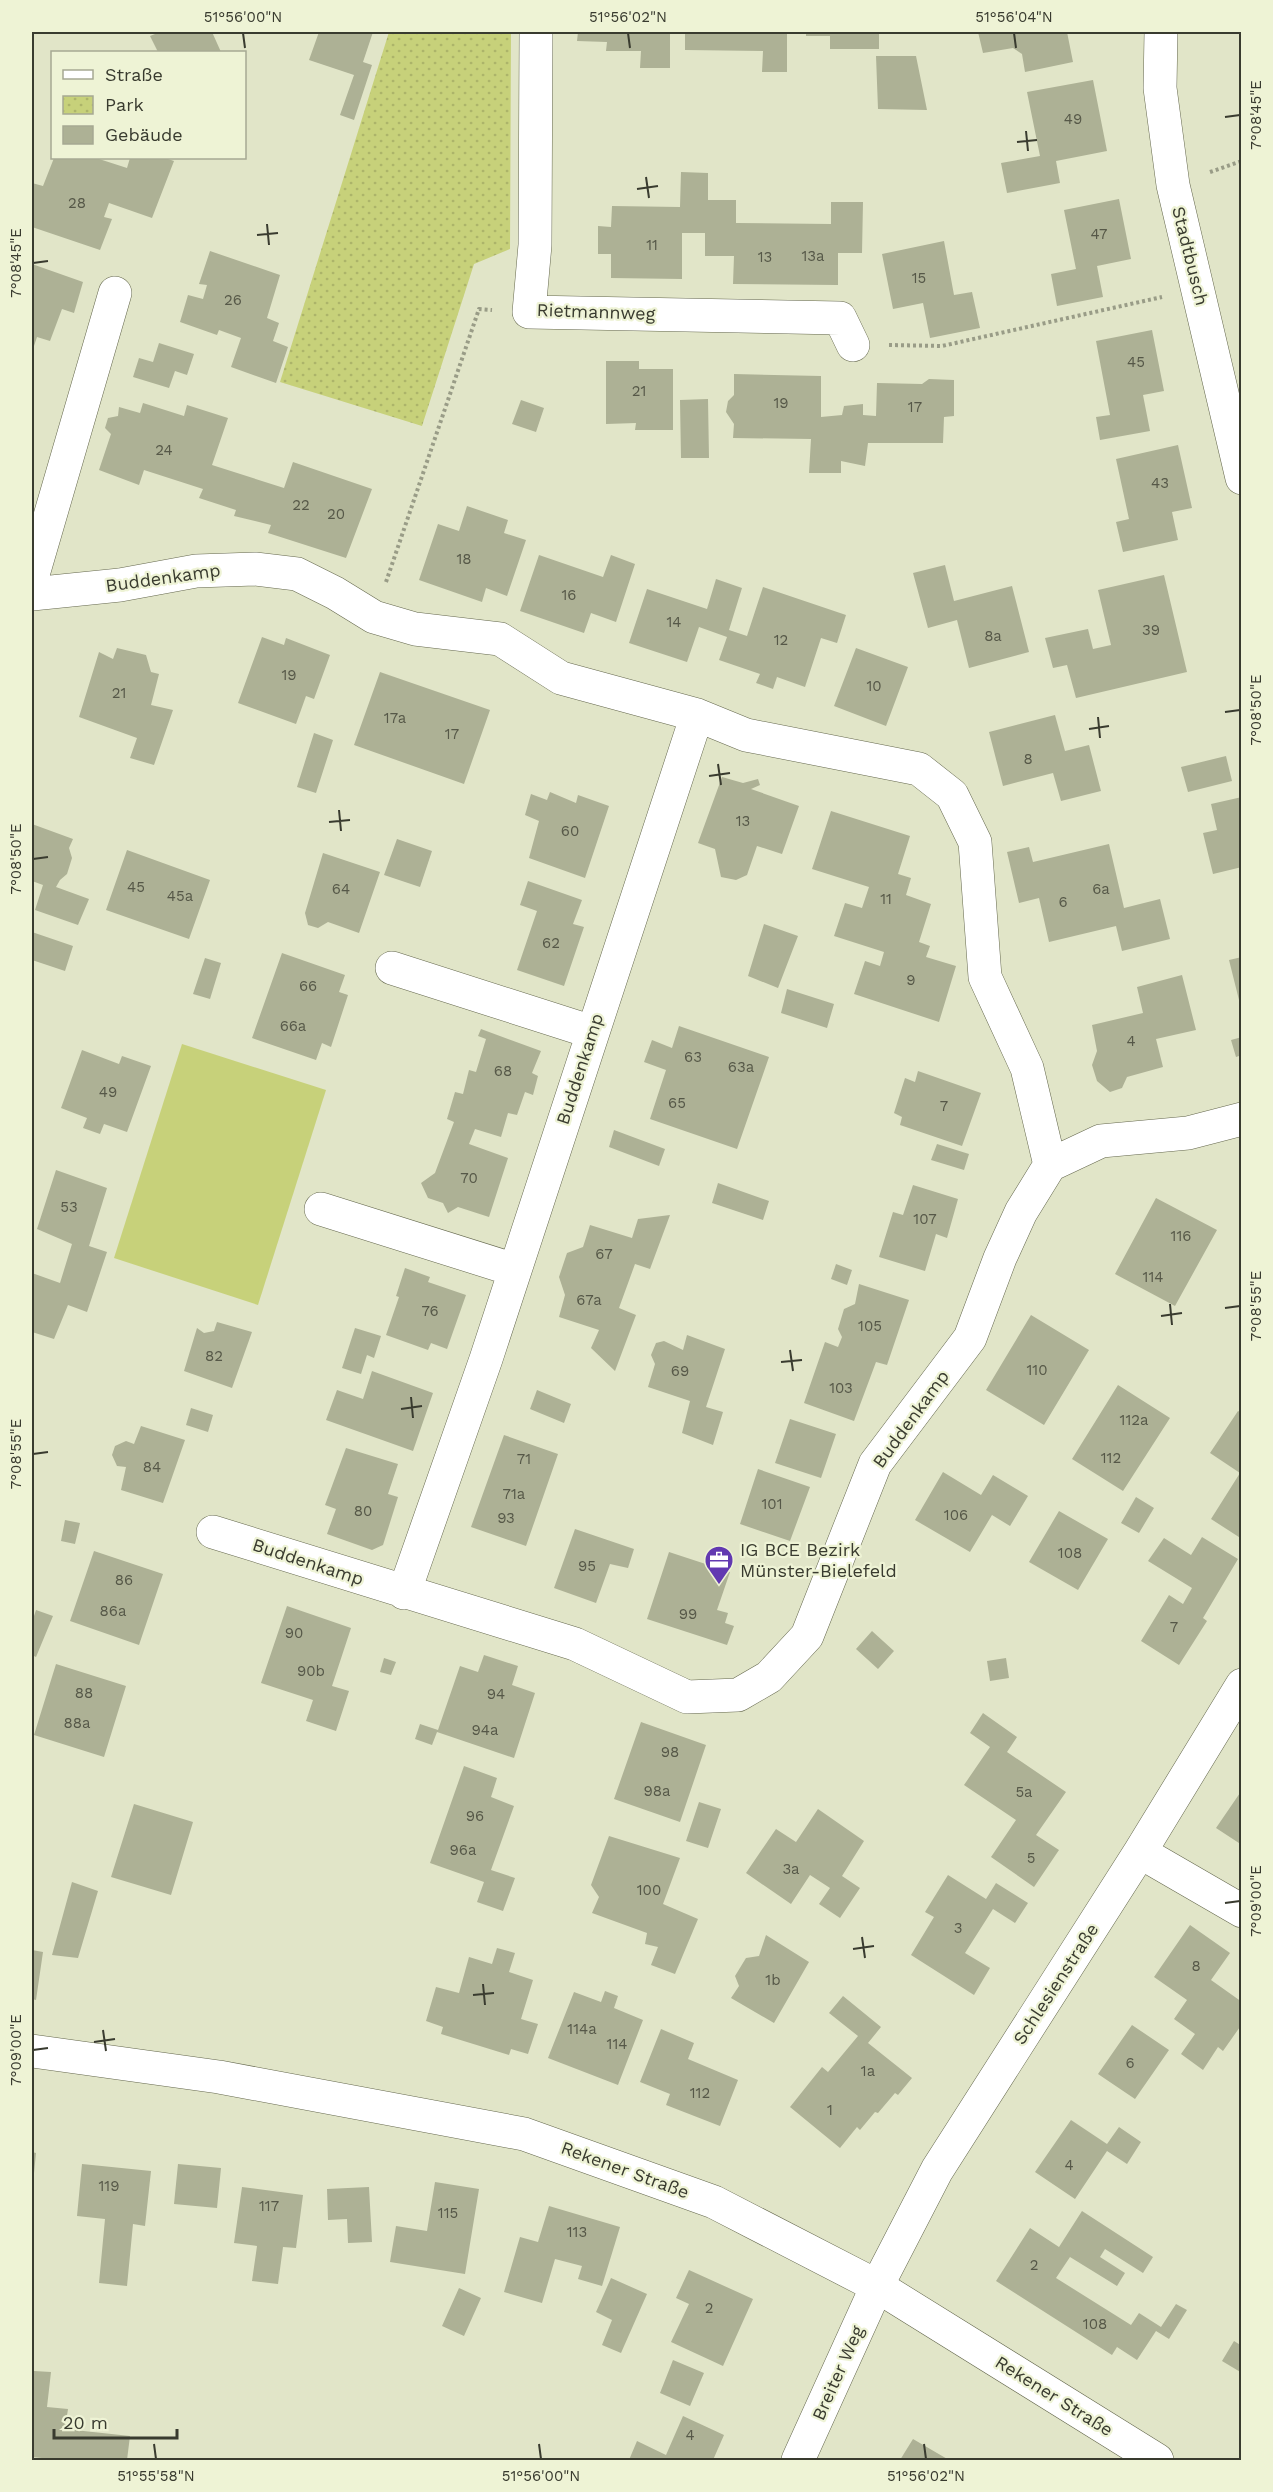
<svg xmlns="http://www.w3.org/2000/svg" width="1273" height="2492" font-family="'Work Sans',sans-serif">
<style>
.grass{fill:#c7d17a}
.park{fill:url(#park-dots)}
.building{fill:#adb195}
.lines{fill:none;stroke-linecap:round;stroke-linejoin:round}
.street-casing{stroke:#65684e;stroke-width:34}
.secondary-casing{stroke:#65684e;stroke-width:34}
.path{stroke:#999c87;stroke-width:4;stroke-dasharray:3 3;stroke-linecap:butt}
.street{stroke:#fff;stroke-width:33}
.secondary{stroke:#fff;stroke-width:33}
.ticks{fill:none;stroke:#393b2f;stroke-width:2}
.labels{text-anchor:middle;stroke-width:4.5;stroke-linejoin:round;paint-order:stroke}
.number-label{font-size:15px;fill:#565848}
.street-label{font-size:18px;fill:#393b2f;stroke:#eef3d5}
.poi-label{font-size:18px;fill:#393b2f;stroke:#eef3d5;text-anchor:start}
.neatline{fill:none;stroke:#393b2f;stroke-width:2}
.ticks-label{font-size:15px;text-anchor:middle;fill:#393b2f}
</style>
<defs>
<pattern id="park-dots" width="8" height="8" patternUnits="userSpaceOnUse" patternTransform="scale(1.5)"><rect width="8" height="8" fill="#c7d17a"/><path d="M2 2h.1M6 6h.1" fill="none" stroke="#acb46a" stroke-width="1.8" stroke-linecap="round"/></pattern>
</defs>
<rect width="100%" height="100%" fill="#e1e5c8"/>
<path class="grass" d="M182,1044L326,1090L258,1305L114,1258Z"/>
<path class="park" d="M389,32H511L510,249L474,264L422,426L280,382Z"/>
<path class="building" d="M160,32H212L221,52H158L150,36Z
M319,32H373L363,62L372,65L354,120L340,115L354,75L309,60Z
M578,32H670V68H640L641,51H606L607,42L577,41Z
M685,32H787V72H762L763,51L685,50Z
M806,32H879V49H830V36H806Z
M978,32H1067L1073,62L1025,72L1022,54L1013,48L983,53Z
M876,56H916L927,110L878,109Z
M1093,80L1107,151L1056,161L1060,183L1007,193L1001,163L1040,156L1027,92Z
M54,158H96L127,168L130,158H165L174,161L152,218L109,203L104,217L112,219L100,250L32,227V183L43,186Z
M681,172L708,173V200H736V223L831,224V202H863L862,253H838V285L733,284L734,256H705V233H682V279L611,278V254H598V226L611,227L612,206L680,207Z
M1119,199L1131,259L1097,266L1103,297L1057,306L1051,274L1076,269L1064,210Z
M944,241L954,295L972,292L980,328L930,338L923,303L893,309L882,254Z
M210,251L280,275L267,318L279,323L273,341L288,347L276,383L231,367L241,338L219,330L217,335L180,322L188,295L203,299L207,285L199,284Z
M32,264L83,282L74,313L62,309L50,341L37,337L32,352Z
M1152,330L1164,391L1143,395L1150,431L1100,440L1096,417L1110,415L1096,341Z
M159,343L194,354L187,375L175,371L169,388L133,377L139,358L153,362Z
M606,361H639V369H673V430H635L636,423L606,424Z
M734,374L821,376V417L842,415L844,406L863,404V415L876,416L877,383L922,384L929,379L954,380V416L944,417L943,443H868L865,466L841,461V473H809L811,439L733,438L734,424L726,412L728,401L734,395Z
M708,399L709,458H681L680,400Z
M521,400L544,408L536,432L512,424Z
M143,403L184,416L187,405L228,418L212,465L284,488L293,462L372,489L346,558L268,533L271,525L234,516L236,510L199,498L203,489L144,470L139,485L99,470L111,434L105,428L108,418L118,416L119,407L140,413Z
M1178,445L1192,508L1172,512L1178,540L1123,552L1116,522L1129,519L1116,459Z
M467,506L508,520L504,533L526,540L507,596L486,588L482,602L419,580L438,524L459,531Z
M539,555L603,577L611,555L635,564L616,622L591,613L584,633L520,611Z
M945,565L954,601L1012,586L1029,652L969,668L957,620L928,628L913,573Z
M1164,575L1187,672L1076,698L1067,665L1053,668L1045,638L1088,629L1093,649L1111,645L1098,590Z
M716,579L742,588L729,630L747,636L763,587L846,615L837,643L821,638L805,687L777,677L773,689L756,683L760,674L719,660L727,637L699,627L687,662L629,643L647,589L707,609Z
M262,637L284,645L286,638L330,655L314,699L306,696L296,724L238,703Z
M117,648L146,655L151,672L159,674L151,705L173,710L154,765L130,758L137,738L79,717L99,652L113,659Z
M856,648L908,667L886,726L834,706Z
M380,672L490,710L464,784L354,745Z
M1055,715L1065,751L1089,745L1101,791L1061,801L1053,773L1003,786L989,732Z
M314,733L333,740L316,793L297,787Z
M1226,756L1232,781L1188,792L1181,767Z
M722,777L743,783L758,779L760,785L751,789L799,806L782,854L757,846L747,875L736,880L721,877L715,849L698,843Z
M550,792L576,803L578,795L609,806L585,878L529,858L539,821L525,815L531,794L547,800Z
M1242,797V867L1213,874L1203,833L1217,830L1211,804Z
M831,811L910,836L898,874L911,878L906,895L931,904L919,942L930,946L926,957L956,966L939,1022L854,994L865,961L880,966L884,952L834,936L845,903L862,908L869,887L812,869Z
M32,824L73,839L69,848L72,858L67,874L60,880L56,887L89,899L78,925L35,910L43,885L32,881Z
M397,839L432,851L420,887L384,875Z
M1109,844L1124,908L1160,899L1170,939L1122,951L1116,926L1049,942L1039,898L1019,903L1007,852L1029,847L1033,862Z
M127,850L210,880L189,939L106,910Z
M323,853L380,872L359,933L328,922L318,928L308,925L305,913Z
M528,881L582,900L573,924L584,927L564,986L517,970L537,911L520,905Z
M764,924L798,936L778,988L748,976Z
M32,932L73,946L65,971L32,960Z
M282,953L345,975L339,992L348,995L331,1047L322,1043L316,1060L252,1038Z
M1242,957V1008H1241L1229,960Z
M205,958L221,963L210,999L193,994Z
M1182,975L1196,1030L1156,1039L1163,1067L1127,1077L1122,1088L1110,1092L1097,1081L1092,1065L1097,1051L1092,1025L1143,1013L1137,987Z
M787,989L834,1004L827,1028L781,1013Z
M679,1026L769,1057L737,1149L650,1119L666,1070L644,1062L652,1040L672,1048Z
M481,1029L541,1051L532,1073L538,1076L533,1095L525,1092L517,1115L508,1113L501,1137L475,1129L469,1144L508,1158L489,1217L458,1207L448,1213L443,1203L428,1198L421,1183L435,1173L454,1122L447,1119L455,1092L463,1094L469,1070L476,1072L486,1039L478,1036Z
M1242,1037V1055L1236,1057L1231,1040Z
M82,1050L119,1064L122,1056L151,1066L127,1132L104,1124L100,1134L83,1128L87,1118L61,1108Z
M918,1071L981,1093L962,1146L900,1125L902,1117L894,1113L905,1078L915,1082Z
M614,1130L665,1149L659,1166L609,1147Z
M937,1144L969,1154L964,1170L931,1160Z
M56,1170L107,1188L89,1246L107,1252L87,1312L68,1305L54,1339L32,1332V1273L60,1283L72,1244L37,1229Z
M718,1183L769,1201L763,1220L712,1203Z
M913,1185L958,1199L947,1238L936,1234L925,1271L879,1257L893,1212L903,1215Z
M1156,1198L1217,1230L1175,1306L1115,1274Z
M670,1215L650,1269L635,1264L619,1308L636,1315L615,1371L591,1348L599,1330L559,1317L565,1295L559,1277L567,1253L583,1247L590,1225L632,1238L638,1219Z
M836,1264L852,1270L847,1285L831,1279Z
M405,1268L430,1277L428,1282L466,1295L447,1349L431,1343L428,1350L386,1335L399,1297L396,1296Z
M859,1284L909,1300L887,1365L876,1362L854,1421L804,1403L825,1342L838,1347L842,1337L838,1329L844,1309L855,1304Z
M1031,1315L1089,1350L1044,1425L986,1390Z
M217,1322L252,1332L232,1388L184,1371L197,1328L204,1333L214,1331Z
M355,1328L381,1336L374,1358L367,1355L361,1374L342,1368Z
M687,1335L725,1349L706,1407L723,1412L713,1445L682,1433L690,1401L648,1387L655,1364L651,1355L656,1343L664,1341L683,1350Z
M372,1371L433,1393L413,1451L326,1420L337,1390L363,1399Z
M1118,1385L1170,1418L1123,1491L1072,1459Z
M537,1390L571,1404L564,1423L530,1409Z
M191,1408L213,1415L208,1432L186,1425Z
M1238,1411L1242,1413V1539L1211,1519L1240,1473L1210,1453Z
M790,1419L836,1434L821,1478L775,1463Z
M141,1426L185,1440L163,1503L121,1490L126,1467L117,1466L112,1455L115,1446L126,1441L134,1444Z
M504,1435L558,1454L526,1546L471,1527Z
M346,1448L398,1464L388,1494L398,1497L383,1545L372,1550L327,1534L336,1509L325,1505Z
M758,1469L810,1487L790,1541L740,1524Z
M943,1472L981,1495L993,1475L1028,1496L1010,1526L992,1515L970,1552L915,1520Z
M1136,1497L1154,1508L1139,1533L1121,1523Z
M1059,1511L1108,1539L1078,1590L1029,1562Z
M65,1520L80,1523L75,1544L61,1541Z
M575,1529L634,1549L628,1568L610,1564L596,1603L554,1588Z
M1202,1537L1238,1559L1203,1618L1207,1621L1179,1665L1141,1641L1169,1595L1183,1604L1192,1588L1148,1561L1164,1538L1191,1555Z
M94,1551L163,1574L139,1645L70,1621Z
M669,1552L730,1572L717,1610L728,1613L725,1623L734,1626L727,1645L647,1619Z
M287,1606L351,1628L332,1686L349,1691L336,1731L306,1721L313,1700L261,1683Z
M36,1610L53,1616L36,1657L32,1655V1622Z
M872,1631L894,1651L878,1669L856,1649Z
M484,1655L518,1666L512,1685L535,1693L514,1758L437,1732L432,1745L415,1739L420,1724L438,1730L460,1666L478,1672Z
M384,1658L396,1662L391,1675L380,1672Z
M1006,1658L1009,1678L990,1681L987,1661Z
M56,1664L126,1686L104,1757L34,1735Z
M983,1713L1017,1737L1007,1752L1066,1792L1036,1835L1059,1850L1034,1887L991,1857L1016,1820L964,1785L990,1747L970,1733Z
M641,1722L706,1745L680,1822L614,1799Z
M464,1766L497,1778L491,1797L514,1806L491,1870L515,1878L503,1911L477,1902L484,1882L430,1863Z
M1242,1790V1845L1216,1828Z
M699,1802L721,1809L708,1848L686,1841Z
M134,1804L193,1822L171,1895L111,1877Z
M818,1809L864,1841L842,1876L860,1888L840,1918L819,1904L830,1888L810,1875L791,1904L746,1873L776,1829L796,1842Z
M609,1836L680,1858L663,1904L698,1919L675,1974L651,1965L658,1947L645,1944L647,1933L592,1913L599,1897L591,1885Z
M948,1875L986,1899L996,1883L1028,1903L1015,1923L993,1909L965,1953L990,1968L974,1995L911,1955L934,1917L925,1912Z
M72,1882L98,1891L78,1958L52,1955Z
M1190,1925L1230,1953L1211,1980L1242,2002V2024L1223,2051L1218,2047L1203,2070L1181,2054L1195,2034L1174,2019L1187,2000L1154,1977Z
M766,1935L809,1962L774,2023L731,1998L739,1986L735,1976L746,1958L759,1956Z
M497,1948L515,1953L509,1972L533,1980L521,2019L538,2024L528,2054L511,2049L509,2055L441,2034L443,2027L426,2021L436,1987L459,1993L469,1957L492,1964Z
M32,1950L43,1952L36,2000L32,1999Z
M605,1991L618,1996L614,2008L643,2020L618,2085L548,2058L574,1992L601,2002Z
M843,1996L881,2027L868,2043L912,2078L898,2095L895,2093L878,2113L875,2112L860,2130L857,2127L840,2148L790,2107L822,2067L828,2072L858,2036L829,2013Z
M1132,2025L1169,2050L1135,2099L1098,2074Z
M661,2029L694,2043L688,2059L738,2080L720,2126L666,2105L670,2094L640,2082Z
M1071,2120L1107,2144L1119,2127L1141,2142L1127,2164L1107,2151L1075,2199L1035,2172Z
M32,2152L36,2153L33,2183H32Z
M82,2164L151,2171L145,2226L133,2224L127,2286L99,2283L105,2219L77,2216Z
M178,2164L221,2168L217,2208L174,2204Z
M435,2182L479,2189L465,2274L390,2262L396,2226L427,2231Z
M242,2187L303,2195L296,2248L283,2247L278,2284L252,2281L257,2246L234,2243Z
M369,2187L372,2242L348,2243L347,2219L328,2220L327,2189Z
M549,2206L620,2227L602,2286L578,2279L582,2266L555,2259L542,2303L504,2292L520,2237L538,2242Z
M1082,2211L1153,2257L1143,2273L1105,2249L1100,2257L1125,2273L1117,2286L1070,2257L1056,2278L1131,2325L1139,2313L1161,2327L1176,2304L1187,2310L1169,2339L1156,2331L1137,2360L1117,2347L1112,2355L996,2281L1030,2228L1059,2247Z
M689,2270L753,2299L723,2366L671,2342L689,2304L676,2298Z
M611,2278L647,2294L621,2353L602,2345L612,2320L596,2312Z
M459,2288L481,2298L464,2336L442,2326Z
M1234,2341L1242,2346V2373L1222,2361Z
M673,2360L704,2373L690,2406L660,2393Z
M34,2371L51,2372L47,2407L68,2409L65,2429L130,2436L127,2460H61L32,2457V2390Z
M683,2416L724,2435L713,2460H629L637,2441L666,2455Z
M913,2439L949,2460H900Z"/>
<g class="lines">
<g class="street-casing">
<path id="street" d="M536,32L535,245L529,312L840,318L853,345
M1161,32L1160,88L1173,185L1242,478
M32,578L115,293
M32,594L120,585L196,571L255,569L297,574L335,593L374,617L415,629L500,639L561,678L697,715L746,735L919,769L952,795L975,842L985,977L1027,1068L1050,1165L1101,1141L1188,1133L1242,1119
M392,968L592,1032
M321,1209L515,1270
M213,1532L575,1644L687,1697L738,1695L769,1677L807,1636L875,1464L970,1338L1000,1258L1021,1212L1050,1165
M404,1593L486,1359L697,715
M1140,1852L1242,1911
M798,2460L877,2286L937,2170L1140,1852L1242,1685"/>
</g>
<g class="secondary-casing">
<path id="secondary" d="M32,2051L219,2077L524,2134L714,2202L877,2286L1157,2460"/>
</g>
<path class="path" d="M1210,172L1242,161
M889,345L942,346L1162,297
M386,582L479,309L492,310"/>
<use href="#street" class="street"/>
<use href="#secondary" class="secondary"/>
</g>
<path class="ticks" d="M243,33L245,48M628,33L630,48M1014,33L1016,48M1225,117L1240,115M1026,131L1028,151M1017,142L1037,140M646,177L649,198M637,189L658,186M267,224L269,245M257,235L278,233M33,263L48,261M1225,712L1240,710M1098,717L1100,738M1089,729L1109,726M718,764L721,785M709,776L730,773M339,810L341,831M329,822L350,820M33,859L48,857M1170,1304L1172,1325M1225,1308L1240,1306M1161,1316L1182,1313M790,1350L793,1371M781,1362L802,1360M411,1397L413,1418M401,1409L422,1406M33,1454L48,1452M1225,1903L1240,1901M862,1937L865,1958M853,1949L874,1946M483,1984L485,2005M473,1995L494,1993M103,2030L106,2051M94,2042L115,2039M33,2050L48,2048M154,2444L156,2459M539,2444L541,2459M924,2444L926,2459"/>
<defs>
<g id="office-pin" transform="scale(1.5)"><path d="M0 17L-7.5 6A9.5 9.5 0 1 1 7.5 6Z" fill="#6239b1" stroke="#eef3d5"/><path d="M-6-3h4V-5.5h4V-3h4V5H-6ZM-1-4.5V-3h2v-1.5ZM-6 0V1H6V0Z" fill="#fff"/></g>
</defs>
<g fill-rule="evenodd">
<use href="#office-pin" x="719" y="1560"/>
</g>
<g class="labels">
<g class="number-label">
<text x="1073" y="124">49</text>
<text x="77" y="208">28</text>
<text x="1099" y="239">47</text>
<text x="652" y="250">11</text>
<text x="813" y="261">13a</text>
<text x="765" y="262">13</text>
<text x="919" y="283">15</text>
<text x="233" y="305">26</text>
<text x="1136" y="367">45</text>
<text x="639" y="396">21</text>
<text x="781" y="408">19</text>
<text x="915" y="412">17</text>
<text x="164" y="455">24</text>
<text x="1160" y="488">43</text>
<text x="301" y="510">22</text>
<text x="336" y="519">20</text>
<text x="464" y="564">18</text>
<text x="569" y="600">16</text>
<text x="674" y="627">14</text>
<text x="1151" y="635">39</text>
<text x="993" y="641">8a</text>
<text x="781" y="645">12</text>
<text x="289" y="680">19</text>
<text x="874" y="691">10</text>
<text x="119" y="698">21</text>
<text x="395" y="723">17a</text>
<text x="452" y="739">17</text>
<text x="1028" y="764">8</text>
<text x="743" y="826">13</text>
<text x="570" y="836">60</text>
<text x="136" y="892">45</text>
<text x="341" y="894">64</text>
<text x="1101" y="894">6a</text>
<text x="180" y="901">45a</text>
<text x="886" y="904">11</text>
<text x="1063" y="907">6</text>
<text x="551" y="948">62</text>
<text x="911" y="985">9</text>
<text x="308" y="991">66</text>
<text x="293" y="1031">66a</text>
<text x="1131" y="1046">4</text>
<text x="693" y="1062">63</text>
<text x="741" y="1072">63a</text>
<text x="503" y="1076">68</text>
<text x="108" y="1097">49</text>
<text x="677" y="1108">65</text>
<text x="944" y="1111">7</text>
<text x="469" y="1183">70</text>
<text x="69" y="1212">53</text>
<text x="925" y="1224">107</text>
<text x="1181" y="1241">116</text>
<text x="604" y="1259">67</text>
<text x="1153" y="1282">114</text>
<text x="589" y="1305">67a</text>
<text x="430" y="1316">76</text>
<text x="870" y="1331">105</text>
<text x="214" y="1361">82</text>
<text x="1037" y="1375">110</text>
<text x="680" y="1376">69</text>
<text x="841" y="1393">103</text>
<text x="1134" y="1425">112a</text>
<text x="1111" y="1463">112</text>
<text x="524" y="1464">71</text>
<text x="152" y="1472">84</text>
<text x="514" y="1499">71a</text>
<text x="772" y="1509">101</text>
<text x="363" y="1516">80</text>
<text x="956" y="1520">106</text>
<text x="506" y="1523">93</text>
<text x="1070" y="1558">108</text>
<text x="587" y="1571">95</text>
<text x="124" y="1585">86</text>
<text x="113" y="1616">86a</text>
<text x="688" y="1619">99</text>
<text x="1174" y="1632">7</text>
<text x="294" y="1638">90</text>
<text x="311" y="1676">90b</text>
<text x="84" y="1698">88</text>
<text x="496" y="1699">94</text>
<text x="77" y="1728">88a</text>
<text x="485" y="1735">94a</text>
<text x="670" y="1757">98</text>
<text x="657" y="1796">98a</text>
<text x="1024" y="1797">5a</text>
<text x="475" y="1821">96</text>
<text x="463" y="1855">96a</text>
<text x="1031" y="1863">5</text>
<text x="791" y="1874">3a</text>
<text x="649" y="1895">100</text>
<text x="958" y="1933">3</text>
<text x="1196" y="1971">8</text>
<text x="773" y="1985">1b</text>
<text x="582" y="2034">114a</text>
<text x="617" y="2049">114</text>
<text x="1130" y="2068">6</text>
<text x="868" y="2076">1a</text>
<text x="700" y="2098">112</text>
<text x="830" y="2115">1</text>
<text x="1069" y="2170">4</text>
<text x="109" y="2191">119</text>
<text x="269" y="2211">117</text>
<text x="448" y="2218">115</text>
<text x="577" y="2237">113</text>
<text x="1034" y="2270">2</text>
<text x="709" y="2313">2</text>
<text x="1095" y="2329">108</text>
<text x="690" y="2440">4</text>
</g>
<g class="street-label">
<text transform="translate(1190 256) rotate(76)" y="6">Stadtbusch</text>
<text transform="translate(596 312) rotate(2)" y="6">Rietmannweg</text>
<text transform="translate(163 578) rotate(-8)" y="6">Buddenkamp</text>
<text transform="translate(580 1069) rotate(-72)" y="6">Buddenkamp</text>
<text transform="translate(911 1419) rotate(-54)" y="6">Buddenkamp</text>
<text transform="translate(308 1562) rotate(18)" y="6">Buddenkamp</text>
<text transform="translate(1056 1984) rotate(-57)" y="6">Schlesienstraße</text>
<text transform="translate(625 2170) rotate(20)" y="6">Rekener Straße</text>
<text transform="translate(838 2373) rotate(-66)" y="6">Breiter Weg</text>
<text transform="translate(1054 2396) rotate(32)" y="6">Rekener Straße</text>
</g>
<g class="poi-label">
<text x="740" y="1556">IG BCE Bezirk<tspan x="740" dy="21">Münster-Bielefeld</tspan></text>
</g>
</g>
<rect width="1273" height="2492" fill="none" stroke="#eef3d5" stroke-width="66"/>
<rect x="51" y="51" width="195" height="108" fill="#eef3d5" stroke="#a6a993" stroke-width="1.5"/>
<rect x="63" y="70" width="30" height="9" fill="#ffffff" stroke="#a6a993" stroke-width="1.5"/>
<text x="105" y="81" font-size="18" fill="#393b2f">Straße</text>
<rect x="63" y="96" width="30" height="18" fill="url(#park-dots)" stroke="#a6a993" stroke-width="1.5"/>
<text x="105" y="111" font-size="18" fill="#393b2f">Park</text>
<rect x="63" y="126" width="30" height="18" fill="#adb195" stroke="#a6a993" stroke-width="1.5"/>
<text x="105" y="141" font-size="18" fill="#393b2f">Gebäude</text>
<path d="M54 2429v9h123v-9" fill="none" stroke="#393b2f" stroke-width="3"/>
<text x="63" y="2429" font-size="18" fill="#393b2f" stroke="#eef3d5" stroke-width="4.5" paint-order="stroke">20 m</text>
<rect x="33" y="33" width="1207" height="2426" class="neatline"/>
<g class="ticks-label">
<text x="243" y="22">51°56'00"N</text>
<text x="628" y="22">51°56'02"N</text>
<text x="1014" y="22">51°56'04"N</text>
<text transform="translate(1256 115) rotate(-90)" y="5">7°08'45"E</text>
<text transform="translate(16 263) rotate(-90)" y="5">7°08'45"E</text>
<text transform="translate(1256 710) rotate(-90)" y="5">7°08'50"E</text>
<text transform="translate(16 859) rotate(-90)" y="5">7°08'50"E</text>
<text transform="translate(1256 1306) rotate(-90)" y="5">7°08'55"E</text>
<text transform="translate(16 1454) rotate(-90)" y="5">7°08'55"E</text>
<text transform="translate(1256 1901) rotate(-90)" y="5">7°09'00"E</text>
<text transform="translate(16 2050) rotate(-90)" y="5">7°09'00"E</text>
<text x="156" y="2481">51°55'58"N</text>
<text x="541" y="2481">51°56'00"N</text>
<text x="926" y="2481">51°56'02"N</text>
</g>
</svg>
